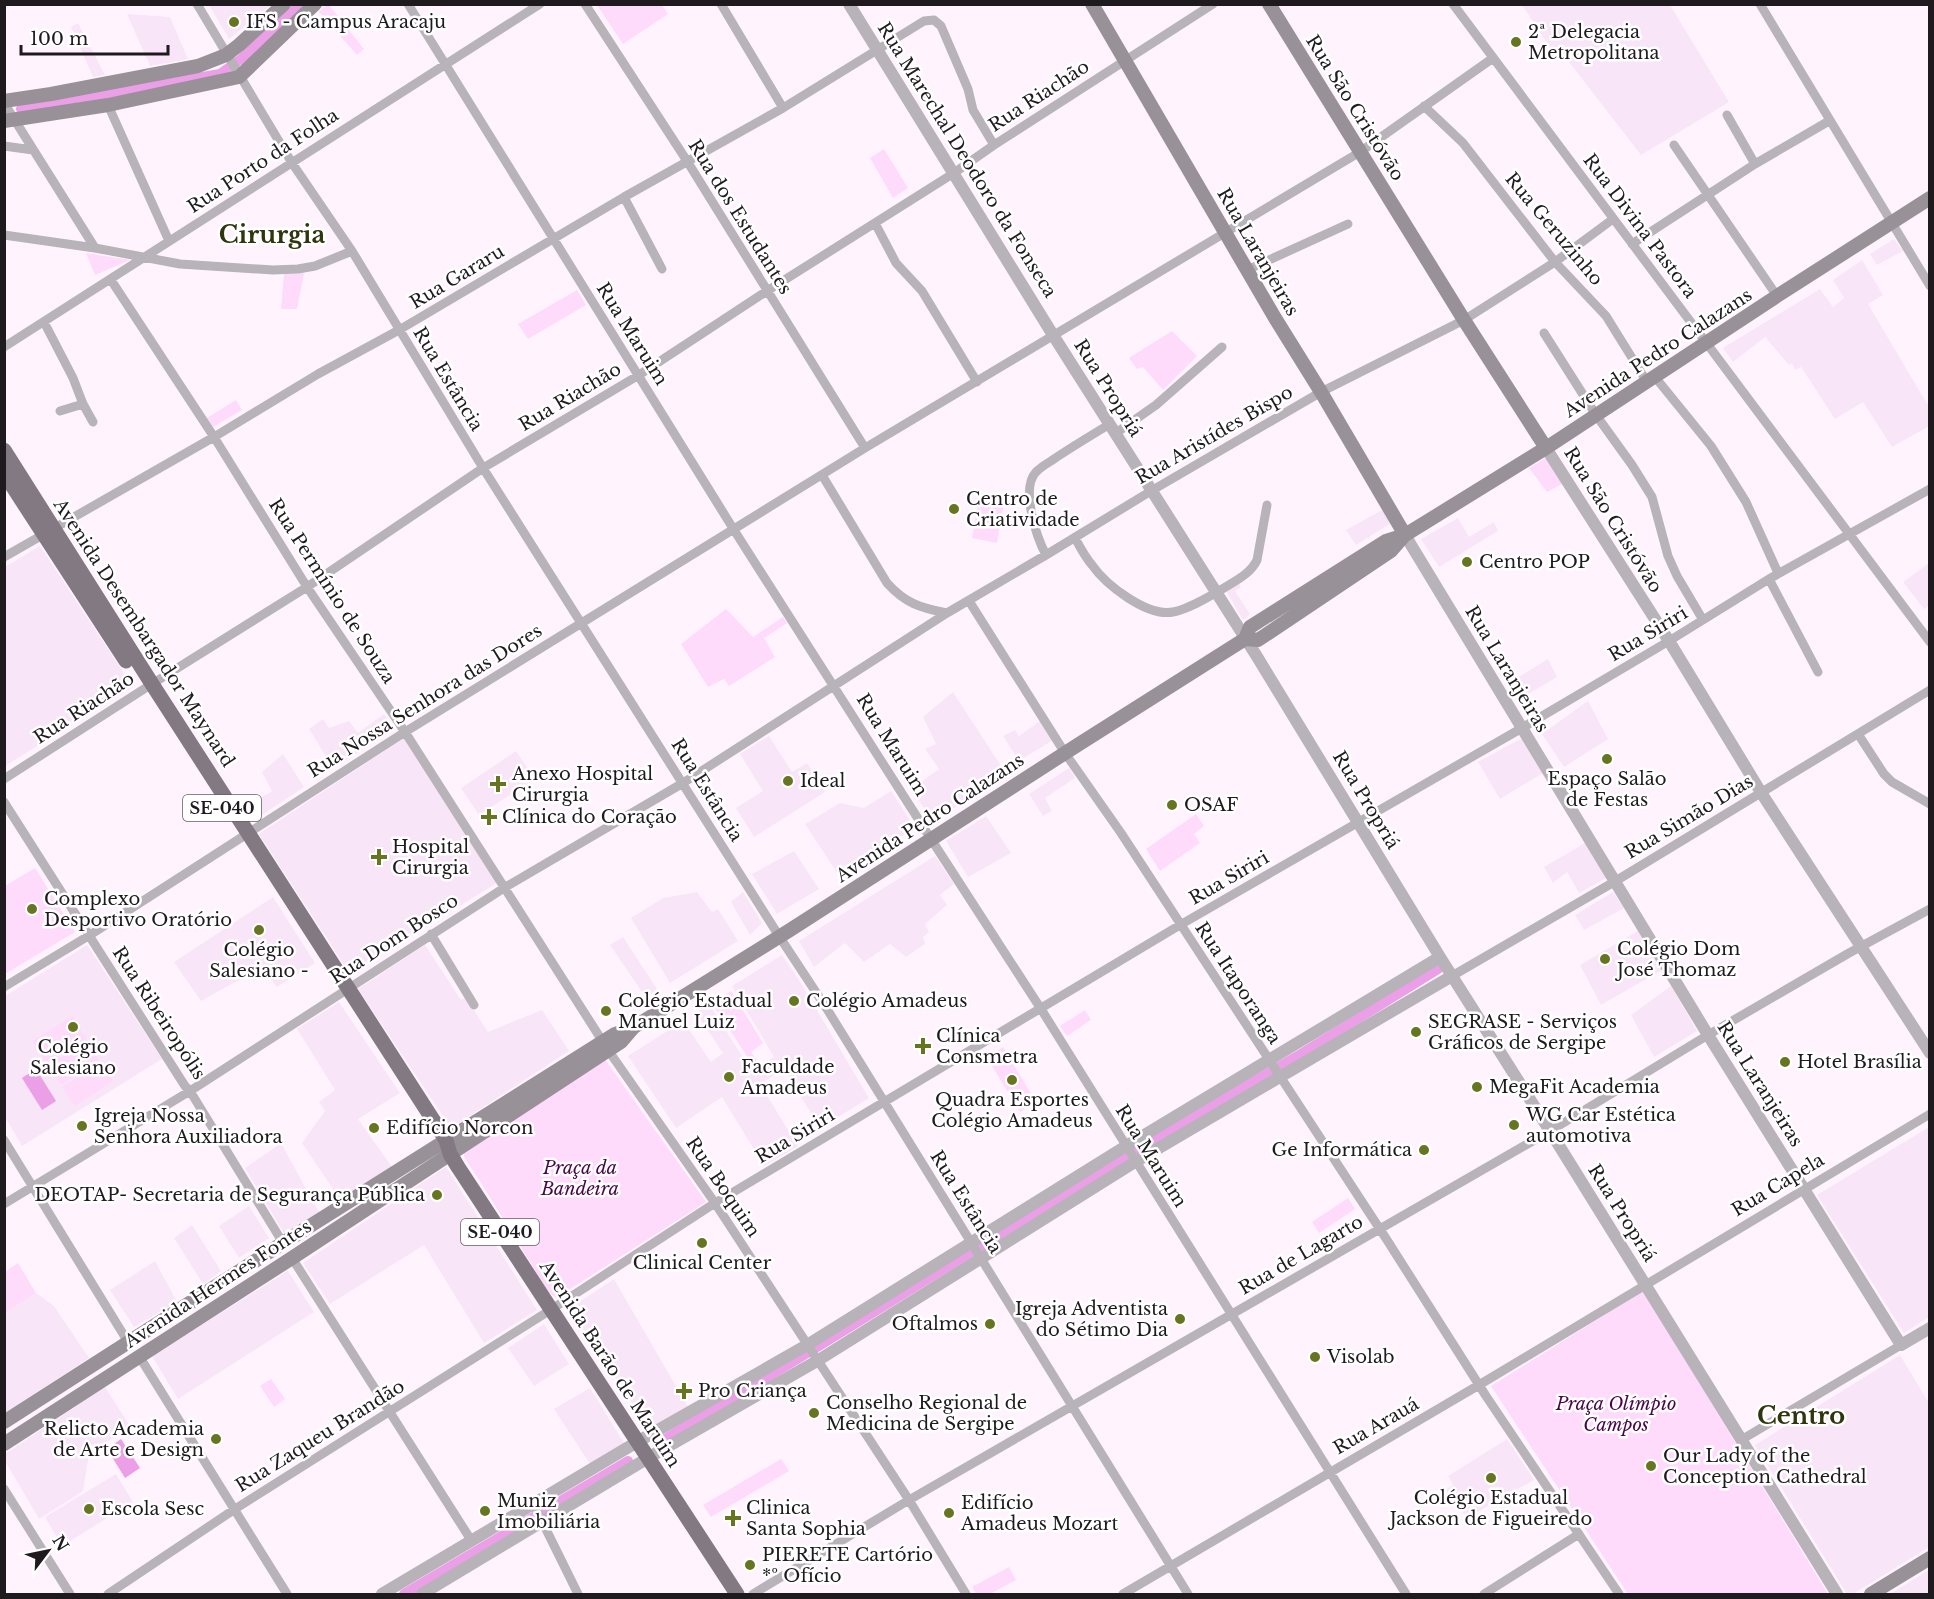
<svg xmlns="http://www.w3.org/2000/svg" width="1934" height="1599" font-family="'Libre Baskerville',serif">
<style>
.built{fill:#f8e5f7}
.green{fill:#fedafb}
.water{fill:#ea9fe7}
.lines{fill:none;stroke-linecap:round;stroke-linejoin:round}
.canal{stroke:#ea9fe7;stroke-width:10}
.minor{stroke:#b8b3b8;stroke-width:9}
.tertiary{stroke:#b8b3b8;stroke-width:12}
.secondary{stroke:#999198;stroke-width:14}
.primary{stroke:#827982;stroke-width:15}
.poi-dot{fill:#677521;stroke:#fff;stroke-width:2}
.labels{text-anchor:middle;stroke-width:5;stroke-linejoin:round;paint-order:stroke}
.shield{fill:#fff;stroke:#625f62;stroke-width:1.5}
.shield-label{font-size:16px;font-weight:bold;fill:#1e1a1e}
.poi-label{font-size:18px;fill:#1e1a1e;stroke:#fff;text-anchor:start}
.street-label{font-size:18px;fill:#1e1a1e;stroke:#fff}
.park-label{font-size:18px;font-style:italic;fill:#4a054a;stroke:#fff}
.district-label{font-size:24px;font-weight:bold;fill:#2f360e;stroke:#fff}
</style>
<rect width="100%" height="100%" fill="#fff4fe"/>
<path class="built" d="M209,5H271L229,39Z
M1522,5H1670L1729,102L1641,155L1562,53L1553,52Z
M127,14L170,17L188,59L150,66Z
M78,23L105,75L93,77L71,27Z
M1894,239L1903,251L1877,265L1870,254Z
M1862,260L1883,295L1868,304L1929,407V426L1892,447L1863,402L1835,419L1801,367L1795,370L1792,363L1789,365L1765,337L1733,362L1723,348L1820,289L1833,307L1844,298L1833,280Z
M1382,510L1391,523L1356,545L1346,530Z
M1458,518L1469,537L1494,522L1498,531L1439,567L1421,539Z
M40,546L133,687L5,766V567Z
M1929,563V606L1924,609L1903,582Z
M1238,581L1241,587L1235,591L1250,614L1243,620L1225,589Z
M1548,659L1557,677L1518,700L1507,684Z
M953,692L1007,775L933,821L911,789L939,769L925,749L936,744L923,717Z
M1588,701L1608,739L1564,767L1542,734Z
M384,714L394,730L333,768L309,729L323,719L329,728L349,721L358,733Z
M1040,721L1053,740L1019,761L1003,736L1015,730L1019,736Z
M769,736L792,772L807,763L825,792L754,837L736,808L763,791L740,754Z
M404,738L500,881L350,974L259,834Z
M1522,738L1543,773L1500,799L1478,762Z
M516,751L535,779L479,815L461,788Z
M283,754L304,787L259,817L250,804L272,791L262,772Z
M1069,768L1075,778L1045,798L1052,811L1043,816L1029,794Z
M891,791L915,828L839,876L805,824L840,803L864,808Z
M986,816L1011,853L968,877L946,841Z
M1585,843L1606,878L1579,893L1567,872L1553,883L1544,867Z
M794,851L819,889L777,914L752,874Z
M935,856L954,884L940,895L947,905L925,924L929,932L923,937L925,944L906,957L890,944L864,962L845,943L814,967L799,941Z
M697,892L712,912L718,909L738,941L670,983L631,918L663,898Z
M743,892L762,923L750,935L731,902Z
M1613,892L1624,908L1584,930L1575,915Z
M273,897L315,963L277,987L266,973L254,981L250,974L201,1001L174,962Z
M1638,931L1662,970L1601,1005L1580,965Z
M623,937L657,989L646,998L610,945Z
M87,945L162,1059L22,1146L5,1117V996Z
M425,945L461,1000L466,998L488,1032L542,1010L569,1051L451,1128L358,989Z
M782,955L799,980L869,1098L820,1128L784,1069L760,1084L798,1146L764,1166L722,1097L676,1128L628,1056L683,1021L711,1062L723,1053L696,1013L709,1004L751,1070L774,1057L732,986Z
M1671,986L1697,1031L1654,1057L1631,1015Z
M339,1002L400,1093L358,1119L392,1167L341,1201L302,1143L325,1111L319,1102L335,1090L297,1029Z
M1929,1127V1317L1904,1333L1817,1195Z
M281,1143L320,1214L285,1235L245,1168Z
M446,1167L537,1310L484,1343L424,1245L330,1304L303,1263Z
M249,1206L269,1238L239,1258L219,1226Z
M192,1225L221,1271L203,1284L174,1238Z
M155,1261L177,1302L134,1327L110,1290Z
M288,1271L314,1312L178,1399L152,1356Z
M614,1279L688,1407L649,1429L570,1308Z
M36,1293L54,1306L89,1358L5,1413V1313Z
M544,1324L569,1364L534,1386L508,1348Z
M1900,1355L1929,1403V1547L1853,1594H1847L1755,1445Z
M105,1387L130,1426L89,1454L83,1491L39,1519L5,1461V1454Z
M590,1388L624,1443L590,1464L554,1409Z
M1507,1439L1534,1480L1472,1515L1469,1512L1464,1514L1446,1490L1453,1485L1448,1476Z
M116,1474L133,1502L62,1546L45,1517Z
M1929,1570V1594H1890Z"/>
<path class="green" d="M327,4L329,5L364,49L357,55L319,12Z
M597,5H662L668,14L623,44Z
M884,149L908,188L893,198L870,158Z
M86,253L130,260L95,275Z
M304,273L297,309H281L284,274Z
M577,290L586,305L528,339L518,324Z
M1172,331L1197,356L1163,390L1143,367L1137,369L1129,358Z
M236,400L242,410L213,427L207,418Z
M1546,458L1562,484L1547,492L1529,468Z
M980,493L1005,498L997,543L972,538Z
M726,609L753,637L783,617L787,623L764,638L775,657L729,686L724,679L708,687L681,644Z
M1196,814L1204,826L1194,834L1200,843L1160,871L1146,849Z
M35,868L75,932L5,974V886Z
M731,991L763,1043L751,1052L757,1060L752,1064L712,1003Z
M1085,1010L1091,1020L1067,1036L1060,1026Z
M72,1016L86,1039L47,1064L33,1041Z
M86,1040L99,1060L61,1085L48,1065Z
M1003,1047L1036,1102L1020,1112L987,1058Z
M604,1058L706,1202L556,1298C544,1290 536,1272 529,1260C507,1226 487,1191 464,1157V1152Z
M101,1062L113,1081L75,1106L62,1087Z
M1348,1198L1355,1209L1319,1233L1312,1222Z
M18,1263L36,1293L5,1313V1272Z
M1643,1291L1828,1594H1628L1491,1386Z
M271,1379L285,1399L274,1407L260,1386Z
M781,1459L789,1471L711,1517L703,1505Z
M1009,1567L1016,1580L990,1594H976L972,1587Z"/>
<path class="water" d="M36,1069L56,1101L42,1110L22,1078Z
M121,1439L140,1468L125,1478L107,1449Z"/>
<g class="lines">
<path class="canal" d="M21,109L220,74L241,59L301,4
M660,1442L827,1341L1157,1137L1301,1054L1438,969
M404,1594L628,1461"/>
<path class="minor" d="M197,4L292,163L352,251L483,468L779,936L827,1009L1188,1594
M408,4L734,530L931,839L1041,1009L1406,1594
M585,4L687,161L865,448
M721,4L783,108
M1453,4C1612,216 1772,428 1930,642
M1760,4L1930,286
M4,103L95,248
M108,105L169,241
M1424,106L1463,143L1555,262L1606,316L1647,382
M1727,115L1755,164
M1674,145L1777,296
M4,146L33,150
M624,197L662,269
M875,223L896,263L922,291L977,382
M4,235L95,248L180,264L273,270L298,269L315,266L352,251
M1632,244L1755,164L1829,121
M1247,270L1348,224
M111,280L214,437L307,587L405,732L603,1042
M44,322L73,378L83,404L93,422
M1544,333L1596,415L1632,465L1652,497L1668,556L1677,576L1703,620
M4,347L540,4
M1655,377L1711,446L1746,502L1778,573
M60,411L83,404
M1116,433L1156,405L1222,347
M822,475L887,583C905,603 920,608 947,613
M1075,538C1080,547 1085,557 1092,565C1106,585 1147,617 1173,612C1188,609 1205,599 1219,591C1233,582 1250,575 1257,560L1267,505
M1046,555C1037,538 1020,489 1036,472C1040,468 1046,464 1051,461C1070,448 1090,436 1110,424
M4,557L214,437L318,374L399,330L624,197L783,108L924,21L934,20L941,26L968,89L973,110L994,145
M1769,579L1818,672
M969,601L1065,753L1121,833L1387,1240L1486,1396L1619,1594
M1858,734L1884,774L1892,782L1930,804
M4,779L144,689L307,587L483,468L639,375L767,291L954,173L994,145L1213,4
M4,802L185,1086L190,1091L283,1243
M431,934L474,1005
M1452,976L1614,882L1930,690
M4,987L90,935L405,732L865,448L1360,152L1493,58
M608,1050L715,1203L909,1500L966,1594
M4,1140L128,1342
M4,1204L190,1091L504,888L683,783L947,613L1046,555L1151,491L1321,392L1464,320L1555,262L1613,219
M292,1258L471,1540
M139,1356L287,1594
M1741,1440L1901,1345
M4,1489L70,1594
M534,1505L578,1594
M108,1594L235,1509L552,1309L715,1203L1180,925L1522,728L1669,641L1769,579L1930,489
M753,1594L909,1500L1550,1131L1708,1035L1849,953L1930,909
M1123,1594L1479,1385L1930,1114
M1484,1594L1579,1534"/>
<path class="tertiary" d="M849,4L1053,335L1256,655L1440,957L1550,1131L1837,1594
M1546,448L1669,641L1762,794L1930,1053
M1405,535L1708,1035L1901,1345L1930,1328
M382,1594L637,1442L807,1345L1126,1146L1440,957
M422,1594L653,1455L817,1361L1135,1162L1452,976"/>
<path class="secondary" d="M1092,4L1275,318L1321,392L1405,535
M1269,4L1464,320L1546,448
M4,101L51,94L198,66L226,55L239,45L284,4
M4,121L108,105L239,77L315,4
M1245,639L1258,640L1391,551L1405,535L1546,448L1777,296L1930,198
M4,1422L283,1243L615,1034L634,1027L790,930L1076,746L1245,639L1250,627L1386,541L1405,535
M4,1444L292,1258L621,1042L633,1028
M1871,1594L1930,1558"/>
<path class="primary" d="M4,450L152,684L446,1140L450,1154L458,1167L737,1594
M4,473L126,661"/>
</g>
<g class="poi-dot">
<circle cx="234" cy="22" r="6"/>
<circle cx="1516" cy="42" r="6"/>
<circle cx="954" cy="509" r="6"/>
<circle cx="1467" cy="562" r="6"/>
<circle cx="1607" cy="759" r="6"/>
<circle cx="788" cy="781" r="6"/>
<path d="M495 775h6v6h6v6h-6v6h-6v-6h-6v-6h6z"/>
<circle cx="1172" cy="805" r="6"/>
<path d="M486 808h6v6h6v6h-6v6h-6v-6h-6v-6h6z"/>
<path d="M376 848h6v6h6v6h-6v6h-6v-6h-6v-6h6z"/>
<circle cx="32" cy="909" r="6"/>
<circle cx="259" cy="930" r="6"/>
<circle cx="1605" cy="959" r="6"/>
<circle cx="794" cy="1001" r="6"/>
<circle cx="606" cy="1011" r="6"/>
<circle cx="73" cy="1027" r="6"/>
<circle cx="1416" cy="1032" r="6"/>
<path d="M920 1037h6v6h6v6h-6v6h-6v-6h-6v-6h6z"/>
<circle cx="1785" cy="1062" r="6"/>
<circle cx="729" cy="1077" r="6"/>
<circle cx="1012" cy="1080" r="6"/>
<circle cx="1477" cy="1087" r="6"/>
<circle cx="1514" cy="1125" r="6"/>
<circle cx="82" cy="1126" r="6"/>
<circle cx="374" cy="1128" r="6"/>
<circle cx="1424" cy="1150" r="6"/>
<circle cx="437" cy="1195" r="6"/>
<circle cx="702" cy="1243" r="6"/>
<circle cx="1180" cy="1319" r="6"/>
<circle cx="990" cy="1324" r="6"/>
<circle cx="1315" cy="1357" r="6"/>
<path d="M681 1382h6v6h6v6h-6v6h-6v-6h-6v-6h6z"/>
<circle cx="814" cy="1413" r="6"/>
<circle cx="216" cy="1439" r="6"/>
<circle cx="1651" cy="1466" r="6"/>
<circle cx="1491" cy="1478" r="6"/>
<circle cx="89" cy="1509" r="6"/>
<circle cx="485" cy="1511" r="6"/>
<circle cx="949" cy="1513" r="6"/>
<path d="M730 1509h6v6h6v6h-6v6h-6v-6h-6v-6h6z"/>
<circle cx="750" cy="1565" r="6"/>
</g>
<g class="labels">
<g class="shield">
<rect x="183" y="795" width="78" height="26" rx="4.5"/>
<rect x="461" y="1219" width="78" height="26" rx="4.5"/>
</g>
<g class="shield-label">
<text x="222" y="814">SE-040</text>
<text x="500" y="1238">SE-040</text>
</g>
<g class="poi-label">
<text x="246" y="28">IFS - Campus Aracaju</text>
<text x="1528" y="38">2ª Delegacia<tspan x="1528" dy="21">Metropolitana</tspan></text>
<text x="966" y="505">Centro de<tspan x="966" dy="21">Criatividade</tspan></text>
<text x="1479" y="568">Centro POP</text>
<text x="512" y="780">Anexo Hospital<tspan x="512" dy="21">Cirurgia</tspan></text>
<text x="1607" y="785" text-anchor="middle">Espaço Salão<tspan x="1607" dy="21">de Festas</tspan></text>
<text x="800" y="787">Ideal</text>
<text x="1184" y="811">OSAF</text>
<text x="502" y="823">Clínica do Coração</text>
<text x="392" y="853">Hospital<tspan x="392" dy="21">Cirurgia</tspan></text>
<text x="44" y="905">Complexo<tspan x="44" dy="21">Desportivo Oratório</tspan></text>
<text x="1617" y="955">Colégio Dom<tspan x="1617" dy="21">José Thomaz</tspan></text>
<text x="259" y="956" text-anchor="middle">Colégio<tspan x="259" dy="21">Salesiano -</tspan></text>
<text x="618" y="1007">Colégio Estadual<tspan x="618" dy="21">Manuel Luiz</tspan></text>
<text x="806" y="1007">Colégio Amadeus</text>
<text x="1428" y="1028">SEGRASE - Serviços<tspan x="1428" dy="21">Gráficos de Sergipe</tspan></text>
<text x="936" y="1042">Clínica<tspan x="936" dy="21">Consmetra</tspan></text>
<text x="73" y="1053" text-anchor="middle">Colégio<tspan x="73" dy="21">Salesiano</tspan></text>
<text x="1797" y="1068">Hotel Brasília</text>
<text x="741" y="1073">Faculdade<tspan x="741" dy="21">Amadeus</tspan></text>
<text x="1489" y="1093">MegaFit Academia</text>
<text x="1012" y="1106" text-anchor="middle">Quadra Esportes<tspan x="1012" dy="21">Colégio Amadeus</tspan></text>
<text x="1526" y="1121">WG Car Estética<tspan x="1526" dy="21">automotiva</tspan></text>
<text x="94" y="1122">Igreja Nossa<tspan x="94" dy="21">Senhora Auxiliadora</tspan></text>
<text x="386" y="1134">Edifício Norcon</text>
<text x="1412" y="1156" text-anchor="end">Ge Informática</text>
<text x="425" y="1201" text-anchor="end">DEOTAP- Secretaria de Segurança Pública</text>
<text x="702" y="1269" text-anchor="middle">Clinical Center</text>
<text x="1168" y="1315" text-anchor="end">Igreja Adventista<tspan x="1168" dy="21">do Sétimo Dia</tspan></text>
<text x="978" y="1330" text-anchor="end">Oftalmos</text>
<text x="1327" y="1363">Visolab</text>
<text x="698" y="1397">Pro Criança</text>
<text x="826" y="1409">Conselho Regional de<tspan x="826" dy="21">Medicina de Sergipe</tspan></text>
<text x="204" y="1435" text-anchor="end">Relicto Academia<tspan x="204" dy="21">de Arte e Design</tspan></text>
<text x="1663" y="1462">Our Lady of the<tspan x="1663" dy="21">Conception Cathedral</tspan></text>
<text x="1491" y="1504" text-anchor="middle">Colégio Estadual<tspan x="1491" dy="21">Jackson de Figueiredo</tspan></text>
<text x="497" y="1507">Muniz<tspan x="497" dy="21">Imobiliária</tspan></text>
<text x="961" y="1509">Edifício<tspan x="961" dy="21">Amadeus Mozart</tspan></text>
<text x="746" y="1514">Clinica<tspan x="746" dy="21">Santa Sophia</tspan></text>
<text x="101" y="1515">Escola Sesc</text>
<text x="762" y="1561">PIERETE Cartório<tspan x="762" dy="21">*º Ofício</tspan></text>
</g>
<g class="street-label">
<text transform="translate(1039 96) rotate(-33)" y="6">Rua Riachão</text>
<text transform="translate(1355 108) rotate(58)" y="6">Rua São Cristóvão</text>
<text transform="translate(967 160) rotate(58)" y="6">Rua Marechal Deodoro da Fonseca</text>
<text transform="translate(263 161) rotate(-33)" y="6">Rua Porto da Folha</text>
<text transform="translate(740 217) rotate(58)" y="6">Rua dos Estudantes</text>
<text transform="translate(1640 226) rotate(53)" y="6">Rua Divina Pastora</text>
<text transform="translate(1554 229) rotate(50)" y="6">Rua Geruzinho</text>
<text transform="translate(1258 252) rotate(60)" y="6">Rua Laranjeiras</text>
<text transform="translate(457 277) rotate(-31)" y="6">Rua Gararu</text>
<text transform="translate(632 334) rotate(58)" y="6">Rua Maruim</text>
<text transform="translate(1658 353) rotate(-33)" y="6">Avenida Pedro Calazans</text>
<text transform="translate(448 379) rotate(59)" y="6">Rua Estância</text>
<text transform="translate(1108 388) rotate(58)" y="6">Rua Propriá</text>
<text transform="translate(570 397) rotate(-31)" y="6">Rua Riachão</text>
<text transform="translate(1214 435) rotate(-30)" y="6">Rua Aristídes Bispo</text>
<text transform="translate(1613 520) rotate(58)" y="6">Rua São Cristóvão</text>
<text transform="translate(332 591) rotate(57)" y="6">Rua Permínio de Souza</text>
<text transform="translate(144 633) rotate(57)" y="6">Avenida Desembargador Maynard</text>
<text transform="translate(1648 634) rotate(-31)" y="6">Rua Siriri</text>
<text transform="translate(1507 669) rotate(59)" y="6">Rua Laranjeiras</text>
<text transform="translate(425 701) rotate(-32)" y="6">Rua Nossa Senhora das Dores</text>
<text transform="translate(84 708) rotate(-33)" y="6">Rua Riachão</text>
<text transform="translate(892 745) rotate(58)" y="6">Rua Maruim</text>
<text transform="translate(707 790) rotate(58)" y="6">Rua Estância</text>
<text transform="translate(1366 800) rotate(59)" y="6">Rua Propriá</text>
<text transform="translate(1689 817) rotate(-31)" y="6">Rua Simão Dias</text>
<text transform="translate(930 818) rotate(-33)" y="6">Avenida Pedro Calazans</text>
<text transform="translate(1229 878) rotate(-30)" y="6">Rua Siriri</text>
<text transform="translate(394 939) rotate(-33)" y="6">Rua Dom Bosco</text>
<text transform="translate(1238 983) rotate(57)" y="6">Rua Itaporanga</text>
<text transform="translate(159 1013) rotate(57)" y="6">Rua Ribeiropólis</text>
<text transform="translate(1760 1084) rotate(58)" y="6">Rua Laranjeiras</text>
<text transform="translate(795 1136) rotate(-31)" y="6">Rua Siriri</text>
<text transform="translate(1151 1156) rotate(58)" y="6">Rua Maruim</text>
<text transform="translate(1778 1185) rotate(-31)" y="6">Rua Capela</text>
<text transform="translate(723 1187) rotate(56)" y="6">Rua Boquim</text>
<text transform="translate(966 1202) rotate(58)" y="6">Rua Estância</text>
<text transform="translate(1622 1213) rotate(58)" y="6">Rua Propriá</text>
<text transform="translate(1301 1255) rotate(-30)" y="6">Rua de Lagarto</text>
<text transform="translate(218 1284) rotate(-33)" y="6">Avenida Hermes Fontes</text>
<text transform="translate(610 1364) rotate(57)" y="6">Avenida Barão de Maruim</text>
<text transform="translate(1376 1426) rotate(-30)" y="6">Rua Arauá</text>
<text transform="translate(320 1436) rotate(-32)" y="6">Rua Zaqueu Brandão</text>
</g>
<g class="park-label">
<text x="580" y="1174">Praça da<tspan x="580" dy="21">Bandeira</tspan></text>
<text x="1616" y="1410">Praça Olímpio<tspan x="1616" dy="21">Campos</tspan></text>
</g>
<g class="district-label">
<text x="272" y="243">Cirurgia</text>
<text x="1801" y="1424">Centro</text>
</g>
</g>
<rect width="1934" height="1599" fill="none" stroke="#1e1a1e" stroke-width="12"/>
<g transform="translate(48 1551) rotate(58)" stroke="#ffffff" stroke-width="4.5" paint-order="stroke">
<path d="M0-4.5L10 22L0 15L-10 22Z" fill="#1e1a1e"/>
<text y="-9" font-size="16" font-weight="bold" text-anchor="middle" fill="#1e1a1e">N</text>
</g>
<path d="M21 45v9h147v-9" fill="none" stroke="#1e1a1e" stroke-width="3"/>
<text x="30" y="45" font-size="18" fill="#1e1a1e" stroke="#ffffff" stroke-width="4.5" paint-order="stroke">100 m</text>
</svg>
